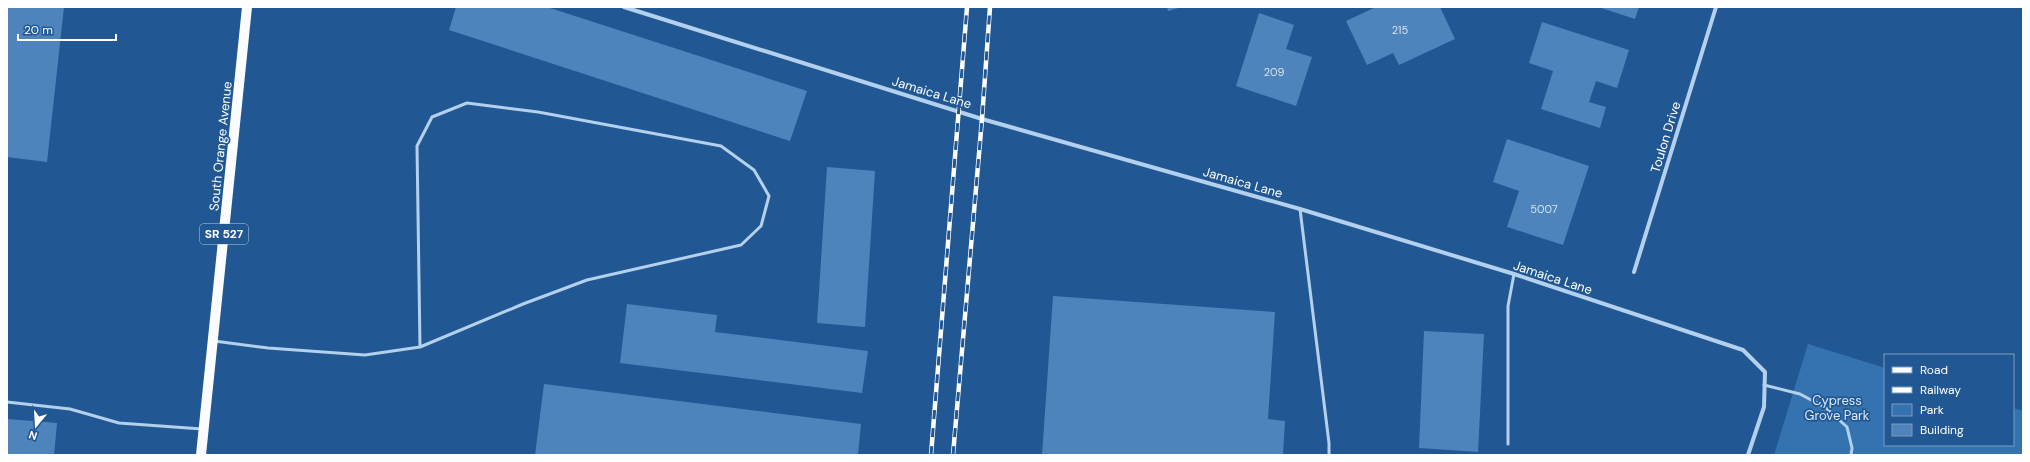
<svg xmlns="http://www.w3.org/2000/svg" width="2030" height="462" font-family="'DM Sans',sans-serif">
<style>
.green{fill:#3573b0}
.building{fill:#4e84bb}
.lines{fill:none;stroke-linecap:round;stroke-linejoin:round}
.lane{stroke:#b3d0ed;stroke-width:3}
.street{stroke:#b3d0ed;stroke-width:4}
.primary{stroke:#fafcff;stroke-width:10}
.rail-casing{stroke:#fff;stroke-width:4.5}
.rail{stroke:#215893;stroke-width:3;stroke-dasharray:9;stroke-linecap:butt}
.labels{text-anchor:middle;stroke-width:3.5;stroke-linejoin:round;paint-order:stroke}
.number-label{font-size:11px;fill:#d3e0ee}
.shield{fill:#215893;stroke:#bccddf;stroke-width:1}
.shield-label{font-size:12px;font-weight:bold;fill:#fff}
.street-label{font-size:13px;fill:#fff;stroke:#215893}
.park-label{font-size:13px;fill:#d9e9fa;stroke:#215893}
</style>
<rect width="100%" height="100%" fill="#215893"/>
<path class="green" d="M1808,344L1885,368V445H2013V408L2023,411V455H1774Z"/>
<path class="building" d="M7,7H64L47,162L7,157Z
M456,7H547L807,91L790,141L449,30Z
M1167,7H1182L1168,11Z
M1376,7H1440L1455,39L1399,65L1393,53L1367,65L1346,21Z
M1598,7H1639L1635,19Z
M1259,13L1294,25L1286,49L1312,57L1296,106L1236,86Z
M1542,22L1629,50L1617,88L1596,81L1589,102L1606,107L1600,128L1541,109L1553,71L1529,63Z
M1507,139L1589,166L1563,245L1507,227L1519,191L1493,182Z
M827,167L875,171L865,327L817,323Z
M1053,296L1275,312L1268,419L1285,421L1283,455H1042Z
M627,304L717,315L715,332L868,351L862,393L620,363Z
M1424,331L1484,334L1478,452L1419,448Z
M544,384L861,424L858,455H535Z
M7,419L57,423L54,455H7Z"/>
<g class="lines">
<path class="lane" d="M1300,209L1329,443V455
M214,341L268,348L365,355L420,347L523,304L587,280L741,245L761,226L769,196L754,170L721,146L538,112L467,103L432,117L417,146L420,347
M1764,385L1800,394L1826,408L1847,427L1852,448L1851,455
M7,402L70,409L119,423L202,429
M1508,444V306L1514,274"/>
<path class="street" d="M624,7L982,119L1300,209L1514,274L1743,350L1765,372L1764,407L1748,455
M1634,272L1716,7"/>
<path class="primary" d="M201,455L247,7"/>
<g class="rail-casing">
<path id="rail" d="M931,455L967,7
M953,455L982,119L990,7"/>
</g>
<use href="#rail" class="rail"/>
</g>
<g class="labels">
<g class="number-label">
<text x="1400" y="34">215</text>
<text x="1274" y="76">209</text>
<text x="1544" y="213">5007</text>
</g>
<rect class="shield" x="200" y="224" width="48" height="20" rx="3"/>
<g class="shield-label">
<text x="224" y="238">SR 527</text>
</g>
<g class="street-label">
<text transform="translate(932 92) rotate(17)" y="5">Jamaica Lane</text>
<text transform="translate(1665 137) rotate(-73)" y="5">Toulon Drive</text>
<text transform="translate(220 146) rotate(-84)" y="5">South Orange Avenue</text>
<text transform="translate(1243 182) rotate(16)" y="5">Jamaica Lane</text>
<text transform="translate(1553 277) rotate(18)" y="5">Jamaica Lane</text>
</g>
<g class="park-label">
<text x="1837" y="405">Cypress<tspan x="1837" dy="15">Grove Park</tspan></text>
</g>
</g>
<rect width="2030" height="462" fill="none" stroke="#ffffff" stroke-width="16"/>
<rect x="1884" y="354" width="130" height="92" fill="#215893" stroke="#7a9bbe"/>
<rect x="1892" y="367" width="20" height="6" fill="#fafcff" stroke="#7a9bbe"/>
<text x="1920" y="374" font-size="12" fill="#ffffff">Road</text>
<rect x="1892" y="387" width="20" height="6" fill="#ffffff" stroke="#7a9bbe"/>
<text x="1920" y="394" font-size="12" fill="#ffffff">Railway</text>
<rect x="1892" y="404" width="20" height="12" fill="#3573b0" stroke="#7a9bbe"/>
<text x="1920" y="414" font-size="12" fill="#ffffff">Park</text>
<rect x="1892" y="424" width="20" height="12" fill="#4e84bb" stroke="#7a9bbe"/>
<text x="1920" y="434" font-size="12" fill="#ffffff">Building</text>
<g transform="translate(36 426) rotate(198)" stroke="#215893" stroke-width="3" paint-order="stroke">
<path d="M0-3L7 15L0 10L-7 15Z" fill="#ffffff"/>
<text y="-6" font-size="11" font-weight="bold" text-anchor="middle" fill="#ffffff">N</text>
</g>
<path d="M18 34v6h98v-6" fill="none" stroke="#ffffff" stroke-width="2"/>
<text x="24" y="34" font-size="12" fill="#ffffff" stroke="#215893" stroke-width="3" paint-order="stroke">20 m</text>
</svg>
